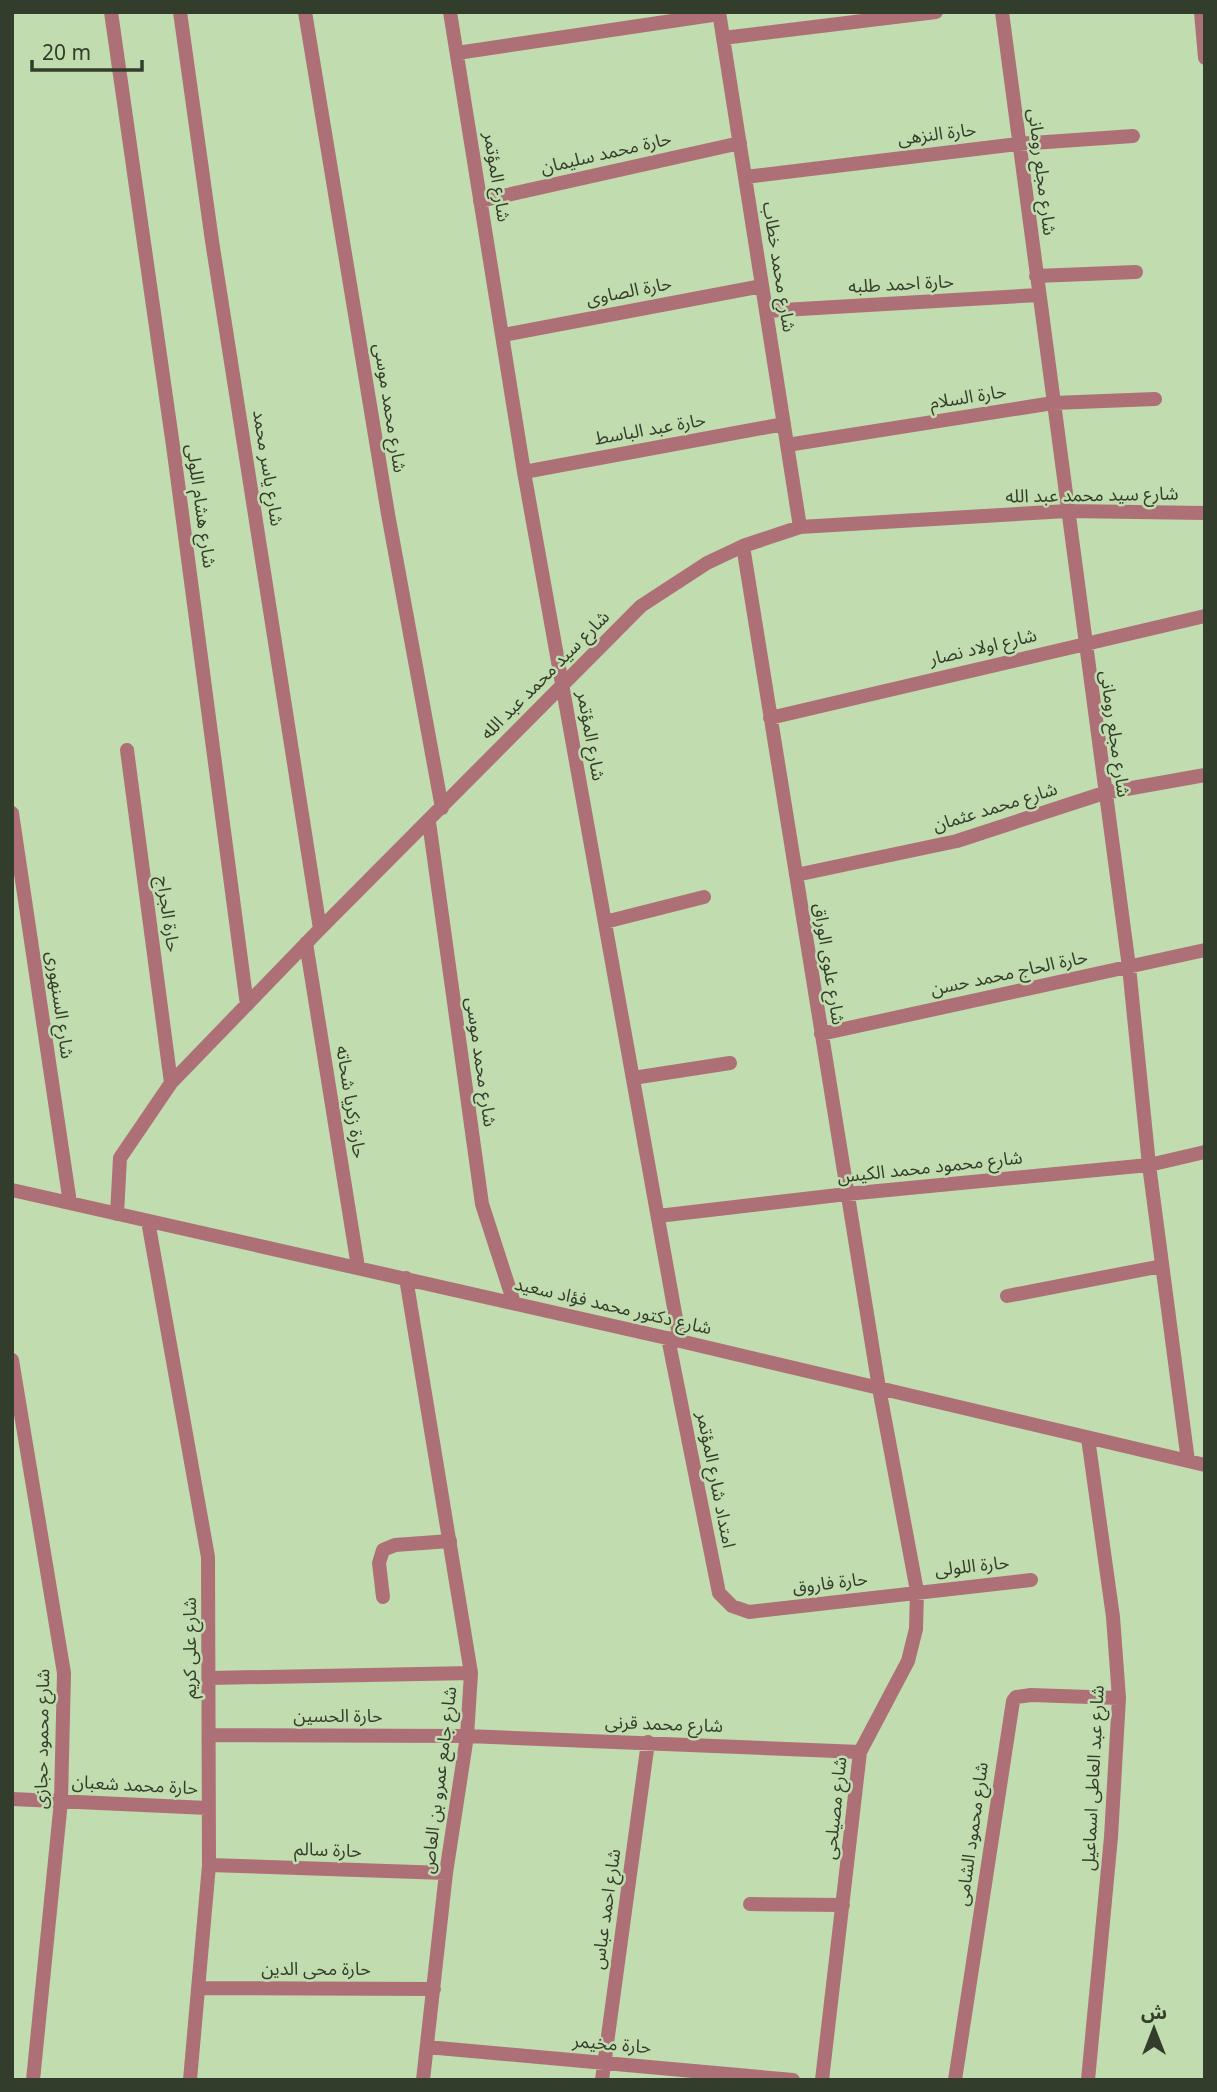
<svg xmlns="http://www.w3.org/2000/svg" width="1217" height="2092" font-family="Georgia,'Noto Sans Arabic',serif">
<style>
.lines{fill:none;stroke-linecap:round;stroke-linejoin:round}
.service{stroke:#ae7077;stroke-width:14}
.minor{stroke:#ae7077;stroke-width:14}
.labels{text-anchor:middle;stroke-width:5;stroke-linejoin:round;paint-order:stroke}
.street-label{font-size:18px;fill:#333d2b;stroke:#c1dcaf}
</style>
<rect width="100%" height="100%" fill="#c1dcaf"/>
<g class="lines">
<path class="service" d="M383,1597L379,1563L383,1550L395,1545L450,1541"/>
<path class="minor" d="M111,12L174,453L247,1005
M180,12L212,241L320,929
M305,12L388,514L442,808
M450,12L524,472L680,1341
M719,12L800,527
M1002,12L1129,967L1149,1165L1188,1461
M1201,12L1205,58
M723,38L936,12
M457,53L719,14
M745,177L1018,144L1133,136
M480,201L740,143
M1036,276L1136,272
M766,311L1038,295
M504,335L762,286
M787,445L1053,403L1155,399
M524,472L784,424
M743,546L879,1388L917,1591L916,1629L908,1661L860,1752L822,2080
M770,718L1205,616
M127,750L171,1083
M12,813L70,1203
M429,822L482,1204L514,1303
M796,875L957,841L1104,793L1205,775
M605,922L704,897
M306,943L358,1267
M821,1034L1205,950
M633,1078L730,1063
M12,1190L680,1341L1205,1465
M117,1214L120,1158L171,1083L320,929L641,606L707,563L743,546L800,527L1067,511L1205,513
M658,1216L847,1194L1149,1165L1205,1152
M148,1221L208,1557L209,1865L190,2080
M406,1278L471,1673L467,1736L446,1873L423,2080
M1007,1296L1162,1266
M668,1338L719,1593L732,1606L749,1612L1031,1580
M12,1360L64,1673L61,1801L33,2080
M1088,1438L1113,1617L1119,1698L1111,1837L1088,2080
M210,1678L471,1673
M209,1735L467,1736L860,1752
M12,1799L208,1808
M209,1865L446,1873
M750,1904L843,1905
M198,1988L434,1989
M427,2047L793,2080
M602,2080L648,1742
M955,2080L1013,1701L1016,1697L1031,1695L1119,1698"/>
</g>
<g class="labels">
<g class="street-label">
<text transform="translate(937 134) rotate(-7)" y="6">حارة النزهى</text>
<text transform="translate(606 153) rotate(-13)" y="6">حارة محمد سليمان</text>
<text transform="translate(1042 172) rotate(83)" y="6">شارع مجلع رومانى</text>
<text transform="translate(497 177) rotate(81)" y="6">شارع المؤتمر</text>
<text transform="translate(779 267) rotate(81)" y="6">شارع محمد خطاب</text>
<text transform="translate(901 284) rotate(-3)" y="6">حارة احمد طلبه</text>
<text transform="translate(629 291) rotate(-11)" y="6">حارة الصاوى</text>
<text transform="translate(968 397) rotate(-9)" y="6">حارة السلام</text>
<text transform="translate(390 408) rotate(81)" y="6">شارع محمد موسى</text>
<text transform="translate(650 429) rotate(-10)" y="6">حارة عبد الباسط</text>
<text transform="translate(268 468) rotate(81)" y="6">شارع ياسر محمد</text>
<text transform="translate(1092 495) rotate(-1)" y="6">شارع سيد محمد عبد الله</text>
<text transform="translate(201 506) rotate(82)" y="6">شارع هشام اللولى</text>
<text transform="translate(983 647) rotate(-13)" y="6">شارع اولاد نصار</text>
<text transform="translate(545 675) rotate(-45)" y="6">شارع سيد محمد عبد الله</text>
<text transform="translate(1115 734) rotate(82)" y="6">شارع مجلع رومانى</text>
<text transform="translate(591 736) rotate(80)" y="6">شارع المؤتمر</text>
<text transform="translate(995 807) rotate(-17)" y="6">شارع محمد عثمان</text>
<text transform="translate(168 914) rotate(82)" y="6">حارة الجراج</text>
<text transform="translate(829 964) rotate(81)" y="6">شارع علوى الوراق</text>
<text transform="translate(1009 973) rotate(-12)" y="6">حارة الحاج محمد حسن</text>
<text transform="translate(60 1005) rotate(82)" y="6">شارع السنهورى</text>
<text transform="translate(481 1062) rotate(82)" y="6">شارع محمد موسى</text>
<text transform="translate(351 1102) rotate(81)" y="6">حارة زكريا شحاته</text>
<text transform="translate(930 1167) rotate(-6)" y="6">شارع محمود محمد الكيس</text>
<text transform="translate(613 1306) rotate(13)" y="6">شارع دكتور محمد فؤاد سعيد</text>
<text transform="translate(716 1480) rotate(79)" y="6">امتداد شارع المؤتمر</text>
<text transform="translate(972 1566) rotate(-6)" y="6">حارة اللولى</text>
<text transform="translate(830 1583) rotate(-7)" y="6">حارة فاروق</text>
<text transform="translate(190 1648) rotate(-90)" y="6">شارع على كريم</text>
<text x="338" y="1722">حارة الحسين</text>
<text transform="translate(664 1724) rotate(2)" y="6">شارع محمد قرنى</text>
<text transform="translate(42 1739) rotate(-89)" y="6">شارع محمود حجازى</text>
<text transform="translate(1093 1778) rotate(-87)" y="6">شارع عبد العاطى اسماعيل</text>
<text transform="translate(439 1780) rotate(-83)" y="6">شارع جامع عمرو بن العاص</text>
<text transform="translate(135 1785) rotate(3)" y="6">حارة محمد شعبان</text>
<text transform="translate(835 1808) rotate(-84)" y="6">شارع مصيلحى</text>
<text transform="translate(972 1834) rotate(-82)" y="6">شارع محمود الشامى</text>
<text transform="translate(328 1850) rotate(2)" y="6">حارة سالم</text>
<text transform="translate(606 1909) rotate(-82)" y="6">شارع احمد عباس</text>
<text x="316" y="1975">حارة محى الدين</text>
<text transform="translate(612 2044) rotate(5)" y="6">حارة مخيمر</text>
</g>
</g>
<rect width="1217" height="2092" fill="none" stroke="#333d2b" stroke-width="28"/>
<g transform="translate(1154 2029)" stroke="#c1dcaf" stroke-width="5" paint-order="stroke">
<path d="M0-5L12 26L0 18L-12 26Z" fill="#333d2b"/>
<text y="-10" font-size="19" font-weight="bold" text-anchor="middle" fill="#333d2b">ش</text>
</g>
<path d="M32 60v10h110v-10" fill="none" stroke="#333d2b" stroke-width="3.5"/>
<text x="42" y="60" font-size="21" fill="#333d2b" stroke="#c1dcaf" stroke-width="5" paint-order="stroke">20 m</text>
</svg>
